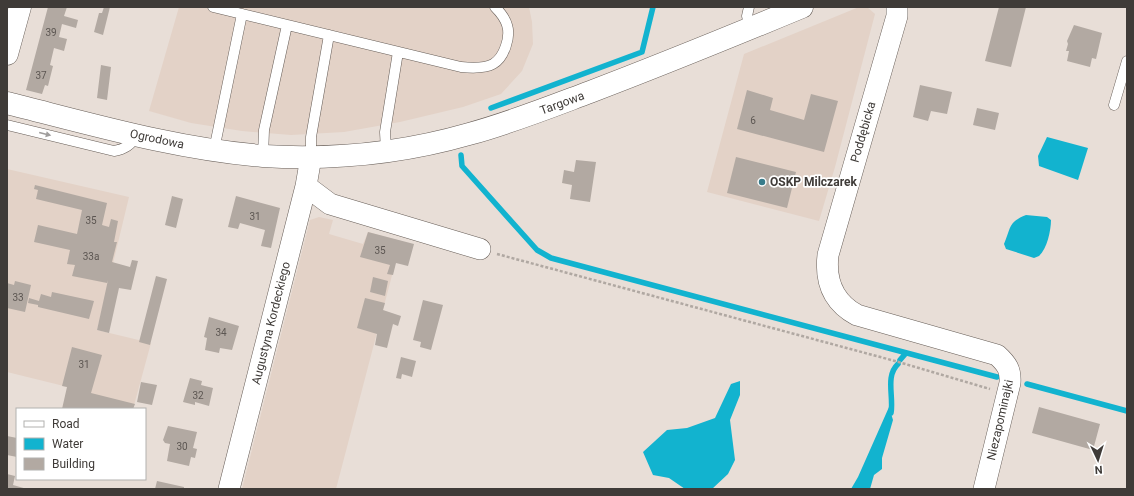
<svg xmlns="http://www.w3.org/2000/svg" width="1134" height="496" font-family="Roboto,sans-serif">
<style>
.built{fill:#e3d2c7}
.water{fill:#12b3cf}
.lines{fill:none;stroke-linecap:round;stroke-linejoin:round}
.stream{stroke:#12b3cf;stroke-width:5.5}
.building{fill:#b2a9a2}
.service-casing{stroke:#675e58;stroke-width:11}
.minor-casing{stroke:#675e58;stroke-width:22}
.tertiary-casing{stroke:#675e58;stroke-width:23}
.primary-casing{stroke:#675e58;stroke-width:23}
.path{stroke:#b0a8a2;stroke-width:2.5;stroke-dasharray:3 2;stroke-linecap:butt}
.service{stroke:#fff;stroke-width:10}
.minor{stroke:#fff;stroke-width:21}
.tertiary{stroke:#fff;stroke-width:22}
.primary{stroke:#fff;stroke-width:22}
.oneway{fill:#9f9d9c}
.poi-dot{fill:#387c8b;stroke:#fff;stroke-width:1.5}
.labels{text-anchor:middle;stroke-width:3.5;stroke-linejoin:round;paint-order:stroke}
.number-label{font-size:10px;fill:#5c5652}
.street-label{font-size:12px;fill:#3f3b38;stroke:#fff}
.poi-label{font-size:12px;font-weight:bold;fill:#3f3b38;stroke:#fff;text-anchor:start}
</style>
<rect width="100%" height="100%" fill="#e8ded7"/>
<path class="built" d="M179,7H529L532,22L533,44L522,71L501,94L463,107L400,122L344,132L291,135L242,131L191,123L149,111Z
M859,7H867L875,14L835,167L819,221L707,192L744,54Z
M7,169L129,197L97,330L151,343L133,409H75L80,390L7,372Z
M319,217L333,220L329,234L363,244L368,232L401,241L336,489H242L310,220Z"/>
<path class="water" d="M1047,137L1088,148L1078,180L1039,166L1038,156Z
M1026,215L1047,217L1051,220C1051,230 1047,249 1039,256L1034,258L1006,249L1004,244C1011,228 1008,222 1026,215Z
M740,381V395L730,420L735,460L728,474L712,489H685L669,478L653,475L643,452L667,430L687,428L715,418L731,384Z
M889,407L893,420L882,458V469L874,475L870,489H851L858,477Z"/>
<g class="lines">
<path class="stream" d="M491,108L642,52L653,7
M461,155L462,166L537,250L551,258L997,377
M900,360L906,353
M1027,384L1127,411
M891,413C894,397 885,376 898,364"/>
</g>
<path class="building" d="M48,7H67L64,16L78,20L76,28L62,24L59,37L67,39L64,51L54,48L50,65L53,66L48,86L45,85L42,94L26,90Z
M104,7H110L103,35L94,32L99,13H102Z
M999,7H1026L1011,67L985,61Z
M1074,25L1102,33L1096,59L1092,58L1090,67L1067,61L1069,51H1066L1068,44L1067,41Z
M101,65L111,67L107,100L97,98Z
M920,85L952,92L947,114L931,111L928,121L913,117Z
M747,90L773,98L770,110L804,120L811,94L838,101L824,152L737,129Z
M977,108L999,113L995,130L973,125Z
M736,157L796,172L787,208L727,193Z
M576,160L596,162L590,202L570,199L572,185L562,183L564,170L574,172Z
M35,185L107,203L102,225L109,227L111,219L118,221L114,242H117L112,262L130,267L132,260L138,261L131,290L119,288L109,333L97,330L108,280L107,283L72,276L75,265L67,264L70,250L34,242L38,225L77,234L82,210L36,199L38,190L34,189Z
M172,196L183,199L176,228L165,225Z
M236,196L280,208L271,248L261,246L265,230L240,223L238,229L228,227Z
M368,232L414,244L408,266L396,263L393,275L387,274L390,265L360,257Z
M156,276L167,279L150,345L139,342Z
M373,277L388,281L385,296L370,292Z
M15,281L31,285L25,312L7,308V283L14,285Z
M52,292L94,301L89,319L38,307V305L28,303L29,298L39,301L41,294L51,297Z
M365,298L385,303L383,310L401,316L398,326L393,324L387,348L375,345L377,334L357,328Z
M423,300L443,305L431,350L420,347L421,342L413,340Z
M209,317L239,326L232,350L220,348L219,353L205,350L207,338L204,337Z
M72,347L102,355L91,393L135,404L133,409H62L67,387L62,386Z
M401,357L416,361L412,377L402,374L401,379L396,378Z
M190,378L202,381L201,385L213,388L209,406L195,402V405L183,402Z
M141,382L157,385L152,405L137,402Z
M1039,407L1100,424L1093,450L1032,433Z
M168,426L197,432L193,448L197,449L195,458L191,457L189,466L167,461L170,444L165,443L163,440Z
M7,436L17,438V457L7,455Z
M7,474L15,476L13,485L27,489H7Z
M157,481L184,487V489H155Z"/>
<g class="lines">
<g class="service-casing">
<path id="service" d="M213,7L461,67C471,68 484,69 493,64C504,58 511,37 507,25C505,18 500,12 495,7
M749,7L747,16L750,29
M1114,105L1127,61
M7,125L114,151C125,149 131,145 136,136
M214,150L242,14
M386,151L385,132L398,52
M263,156L264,130L287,25
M311,157V137L329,35"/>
</g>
<g class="minor-casing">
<path id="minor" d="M897,7V16L828,255C825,281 833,302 857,315L997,355C1007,364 1011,370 1010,383L984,489
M306,186L330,204L480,249
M229,489L306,186L311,157"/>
</g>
<g class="tertiary-casing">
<path id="tertiary" d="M7,54L20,7"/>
</g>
<g class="primary-casing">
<path id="primary" d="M7,103C91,124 176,149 263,156C331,160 403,153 469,134C510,123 550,107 590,92C661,65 732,36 802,7"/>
</g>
<path class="path" d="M497,254L895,361L990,389"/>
<use href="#service" class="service"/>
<use href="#minor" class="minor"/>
<use href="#tertiary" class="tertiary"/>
<use href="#primary" class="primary"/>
</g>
<defs><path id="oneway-solid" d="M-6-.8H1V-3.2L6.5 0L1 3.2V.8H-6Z"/></defs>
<use class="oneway" href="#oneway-solid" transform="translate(45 134) rotate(14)"/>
<circle class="poi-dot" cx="762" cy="182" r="4"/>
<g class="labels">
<g class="number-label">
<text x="51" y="36">39</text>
<text x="41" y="79">37</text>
<text x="753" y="124">6</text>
<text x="255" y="220">31</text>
<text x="91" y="224">35</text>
<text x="380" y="254">35</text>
<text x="91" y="260">33a</text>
<text x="18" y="301">33</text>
<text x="221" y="336">34</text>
<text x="84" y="368">31</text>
<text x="198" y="399">32</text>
<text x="182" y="450">30</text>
</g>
<g class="street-label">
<text transform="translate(562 103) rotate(-20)" y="4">Targowa</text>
<text transform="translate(863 132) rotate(-74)" y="4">Poddębicka</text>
<text transform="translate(157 139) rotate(12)" y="4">Ogrodowa</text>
<text transform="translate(271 323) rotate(-76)" y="4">Augustyna Kordeckiego</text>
<text transform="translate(1000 420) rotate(-77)" y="4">Niezapominajki</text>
</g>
<g class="poi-label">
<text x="770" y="186">OSKP Milczarek</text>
</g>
</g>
<rect width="1134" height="496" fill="none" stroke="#3f3b38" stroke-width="16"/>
<rect x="16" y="408" width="130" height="72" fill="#ffffff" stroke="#b2b1af"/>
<rect x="24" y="421" width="20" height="6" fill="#ffffff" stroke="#b2b1af"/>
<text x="52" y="428" font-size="12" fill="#3f3b38">Road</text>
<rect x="24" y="438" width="20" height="12" fill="#12b3cf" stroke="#b2b1af"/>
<text x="52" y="448" font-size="12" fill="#3f3b38">Water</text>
<rect x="24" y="458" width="20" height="12" fill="#b2a9a2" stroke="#b2b1af"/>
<text x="52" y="468" font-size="12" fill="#3f3b38">Building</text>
<g transform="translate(1098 460) rotate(176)" stroke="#ffffff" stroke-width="3" paint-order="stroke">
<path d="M0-3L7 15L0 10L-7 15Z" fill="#3f3b38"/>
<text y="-6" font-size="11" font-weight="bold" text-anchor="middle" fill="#3f3b38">N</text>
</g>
</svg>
